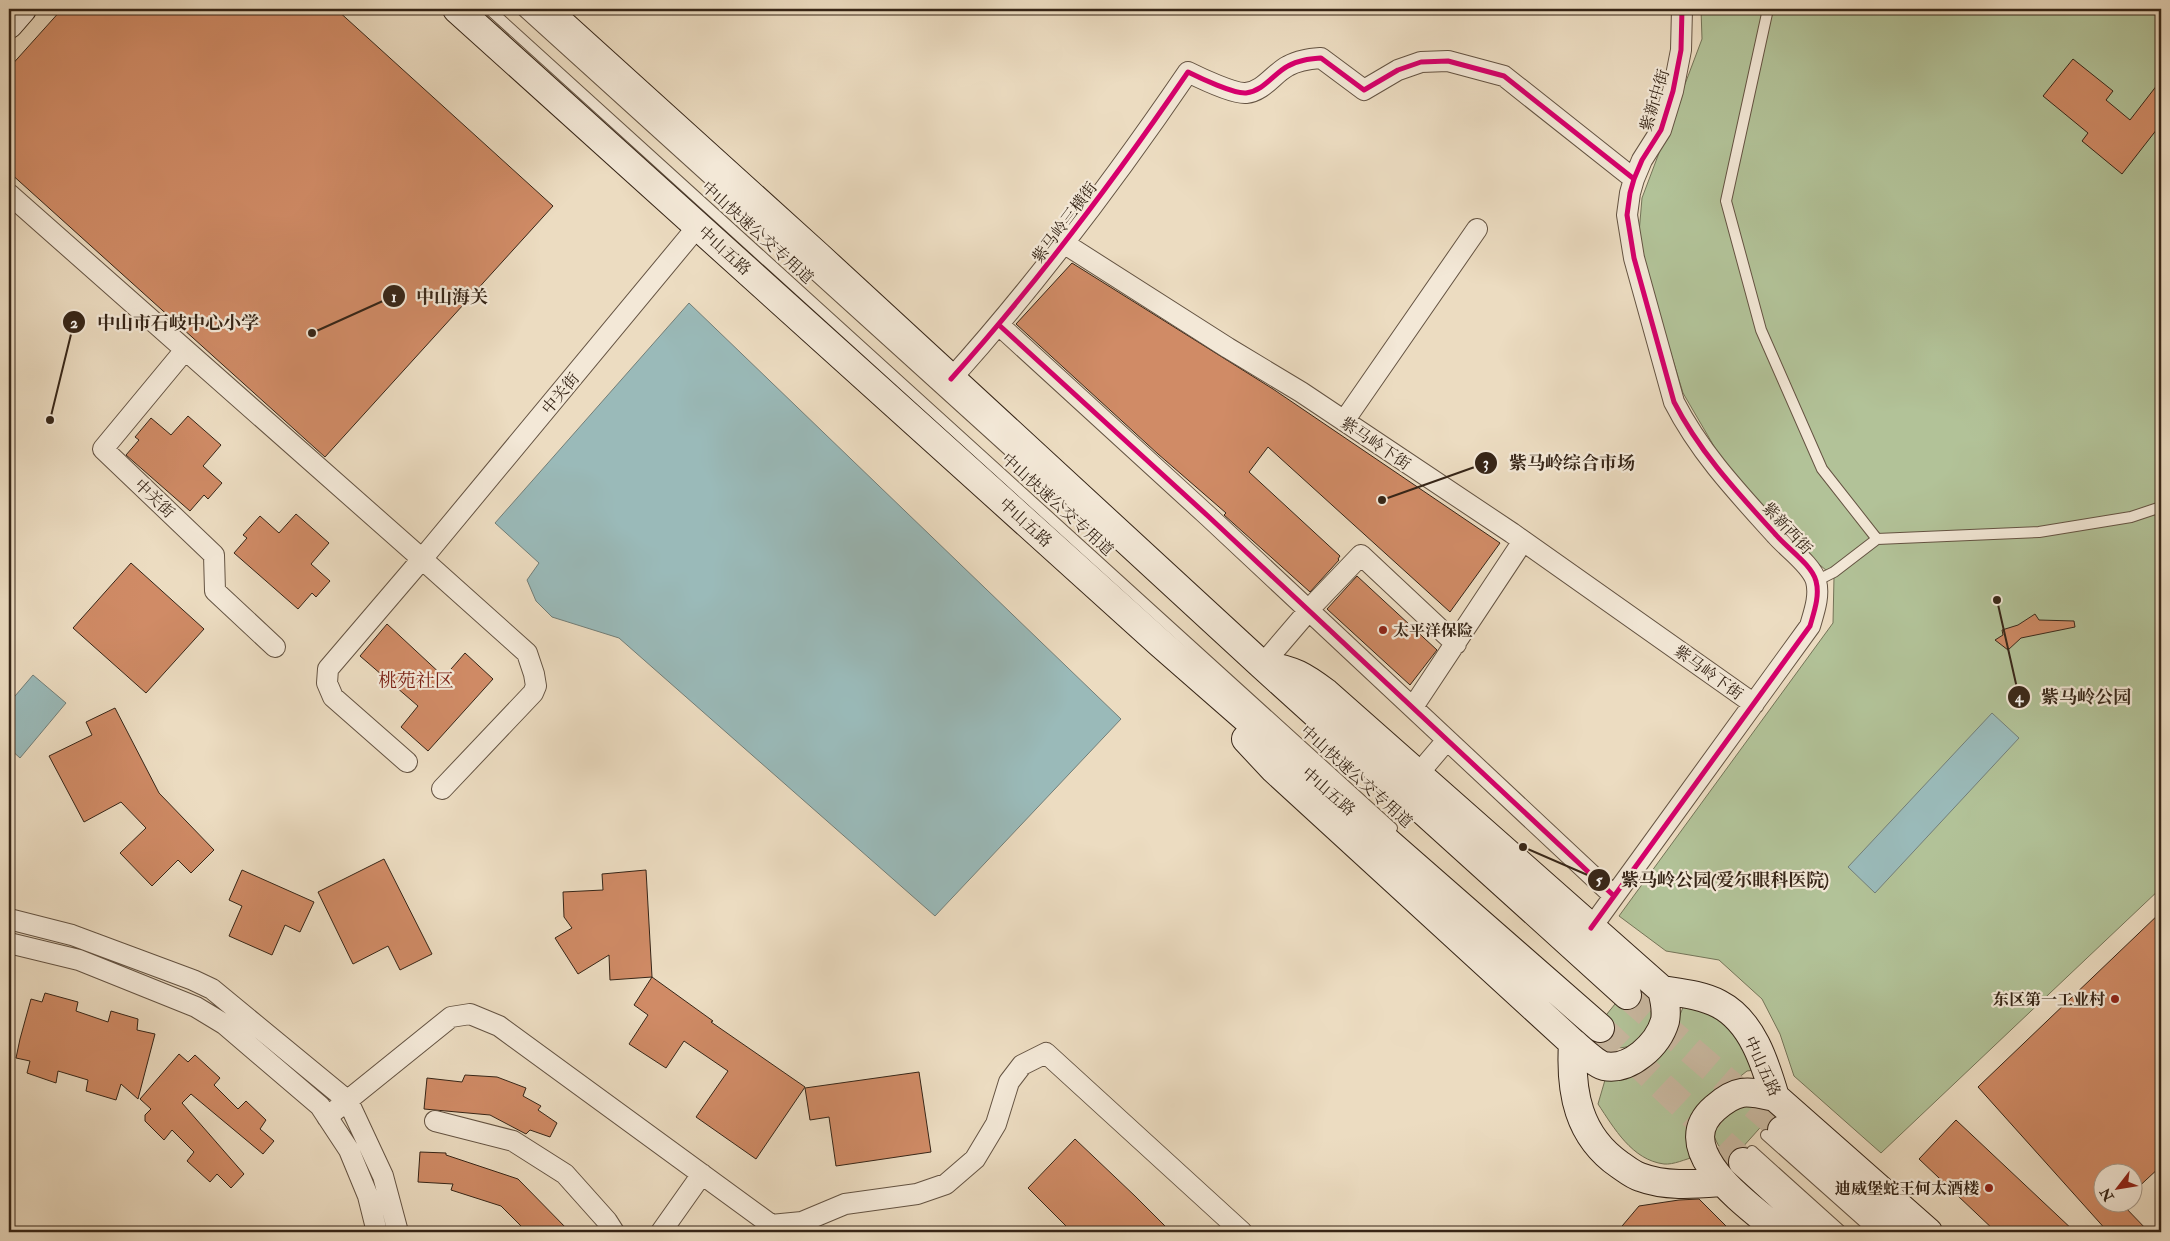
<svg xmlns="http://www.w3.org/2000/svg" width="2170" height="1241" font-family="'IM FELL Double Pica','Noto Serif SC',serif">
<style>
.green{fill:#b2c298;stroke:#747458}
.water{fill:#9abab9;stroke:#727e78}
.building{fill:#d08b66;stroke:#362517}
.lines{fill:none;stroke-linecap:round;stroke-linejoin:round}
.secondary-tunnel{stroke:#c8b79f;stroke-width:28;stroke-dasharray:28 14;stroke-linecap:butt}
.lane-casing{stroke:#645342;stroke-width:12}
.street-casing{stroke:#645342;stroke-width:22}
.secondary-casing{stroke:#362517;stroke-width:30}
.lane{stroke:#f3e8d7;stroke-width:10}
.street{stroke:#f3e8d7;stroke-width:20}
.secondary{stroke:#f3e8d7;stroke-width:28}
.cycleway-casing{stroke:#f3e8d7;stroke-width:8}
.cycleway{stroke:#d6006c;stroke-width:5}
.poi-dot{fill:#8f2418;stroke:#f3e8d7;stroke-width:2}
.labels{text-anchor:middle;stroke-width:4.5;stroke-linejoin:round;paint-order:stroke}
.street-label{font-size:16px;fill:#362517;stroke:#f3e8d7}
.poi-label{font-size:16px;font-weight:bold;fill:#362517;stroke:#f3e8d7;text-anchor:end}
.quarter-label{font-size:19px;fill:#7a1f14;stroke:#f3e8d7}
.leader{fill:none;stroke:#362517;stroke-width:2}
.callout-dot{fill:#362517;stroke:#f3e8d7;stroke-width:2}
.mark-label{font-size:15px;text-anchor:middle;font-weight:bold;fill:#fff}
.callout-label{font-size:18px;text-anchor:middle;font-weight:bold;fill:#362517;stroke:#f3e8d7;stroke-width:4.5;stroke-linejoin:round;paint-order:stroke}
</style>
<rect width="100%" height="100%" fill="#ecdcc1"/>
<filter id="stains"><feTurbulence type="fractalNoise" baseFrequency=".004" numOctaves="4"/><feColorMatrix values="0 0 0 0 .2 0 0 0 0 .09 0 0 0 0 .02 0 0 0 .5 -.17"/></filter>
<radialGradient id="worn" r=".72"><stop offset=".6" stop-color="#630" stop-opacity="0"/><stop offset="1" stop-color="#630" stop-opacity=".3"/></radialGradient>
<path class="green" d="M1701,9H2161V888L1881,1153L1794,1076L1780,1034L1762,999L1719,960L1666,951L1619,916L1833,623L1834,577L1793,542L1725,465L1683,393L1638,245L1642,198L1702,39Z
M1632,983C1679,1015 1630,1074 1590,1035Z
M1687,998L1727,1017L1762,1069L1747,1071L1709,1101L1694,1157C1686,1159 1673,1165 1664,1164C1632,1160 1614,1128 1598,1104L1605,1080L1624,1079L1655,1057L1679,1017Z
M1735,1097L1776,1110L1732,1159C1722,1152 1717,1145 1713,1133Z"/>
<path class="water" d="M689,303L1121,719L935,916L619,638L552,617L536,601L527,580L539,563L495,523Z
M33,675L66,703L20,758L9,748V703Z
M1992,713L2019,738L1875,893L1848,867Z"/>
<path class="building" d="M62,9H336L553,206L325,457L9,172V68Z
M2073,59L2113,91L2106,100L2130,120L2161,80V124L2122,174L2082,141L2088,133L2043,96Z
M1072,263L1273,389L1500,543L1450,612L1268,447L1249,472L1340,556L1338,559L1339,560L1310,592L1224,515L1226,513L1158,454L1016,324Z
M188,416L221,445L203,466L222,483L208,499L204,495L190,511L126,455L139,440L135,437L151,418L171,435Z
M296,514L329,543L311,564L330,581L316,597L312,593L298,609L234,553L247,538L243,535L260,516L279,533Z
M131,563L204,629L146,693L73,628Z
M1357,576L1437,650L1410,685L1327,609Z
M2035,614L2039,620L2074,621L2075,627L2021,638L2008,650L1995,640L2003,635L2002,630L2018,625Z
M387,624L444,677L465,653L493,679L428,751L401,727L418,706L360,656Z
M115,708L159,793L214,850L191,873L178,860L152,886L120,853L146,828L121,802L84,822L49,756L92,735L86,722Z
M384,859L432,954L400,970L388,946L353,964L318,892Z
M242,870L314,902L300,932L285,925L272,955L229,936L242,906L229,900Z
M646,870L652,977L610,980L609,955L578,974L555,938L572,928L564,917L563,892L603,890L602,874Z
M2161,912V1166L2132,1193V1174H2102V1204H2122L2149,1232H2108L1978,1087Z
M652,977L713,1021L711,1022L805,1087L756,1159L696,1117L728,1071L684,1041L666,1068L629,1044L648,1015L634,1005Z
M45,993L78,1002L76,1011L108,1022L111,1011L138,1019L137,1030L155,1034L138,1099L121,1084L116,1100L86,1091L88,1080L58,1071L56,1083L27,1073L30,1061L16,1058L20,1039L31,999L42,1002Z
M179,1054L188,1062L195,1055L220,1078L214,1085L238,1109L246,1101L266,1120L260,1129L274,1141L263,1154L191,1094L182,1103L244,1174L231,1188L217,1174L210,1182L187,1161L194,1152L172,1130L164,1140L145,1121V1115L151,1109L140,1099Z
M919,1072L931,1152L836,1166L829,1117L810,1120L805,1088Z
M465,1075L497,1077L526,1088L523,1096L541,1106L538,1110L557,1123L550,1137L530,1130L526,1134L490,1115L424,1109L427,1078L462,1082Z
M1956,1120L2075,1232H1996L1919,1159Z
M1075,1139L1135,1196L1171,1232H1072L1028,1188Z
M420,1152L446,1153V1155L518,1179L570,1232H527L501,1206L451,1190L453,1184L418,1182Z
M1699,1199L1732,1232H1617L1639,1206L1679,1200Z"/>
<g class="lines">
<path class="secondary-tunnel" d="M1627,995L1776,1124
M1600,1028L1743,1162"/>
<g class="lane-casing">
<path id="lane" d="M489,9L1392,828
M521,9L1051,489
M1768,9L1726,201L1761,330L1822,469L1877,539
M1816,581L1834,572L1877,539L2039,532L2131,517L2161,507
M1766,1135L1875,1232
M1752,1151L1842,1232"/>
</g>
<g class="street-casing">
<path id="street" d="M9,194L422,559L328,669L327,683L333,697L407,762
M1065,244L1228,348L1301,392L1512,533L1754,704
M999,325L1209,517L1614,896
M185,350L103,449L214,555L215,591L275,647
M951,379C1038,282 1115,179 1188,72C1200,78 1234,94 1246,93C1264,91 1274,73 1288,66C1298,60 1310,59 1321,58L1364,90L1398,70L1421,62L1448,61L1504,76L1634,179
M1344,421L1477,229
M1262,665L1316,602L1361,555L1456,644
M1413,707L1523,541
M1419,773L1447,740
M442,789L533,693L536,686L534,674L527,653L422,559L698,226
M9,919L72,935L193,980L212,989L348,1101L383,1176L398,1232
M1591,928L1810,626C1814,612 1820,596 1816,581C1812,565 1787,548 1776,535C1738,493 1700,453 1674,402L1634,258L1627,215L1630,193L1634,179L1642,160L1661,130L1673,91L1681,50L1682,9
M9,943L79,960L196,1007L224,1024L320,1106L349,1150L368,1196L377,1232
M327,1117L451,1017L470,1014L499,1026L781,1232
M435,1121L513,1141L565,1174L607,1221L614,1232
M771,1225L802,1222L845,1204L917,1194L946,1184L975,1159L996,1124L1009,1082L1022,1065L1046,1053L1242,1232
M661,1232L702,1174"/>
</g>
<g class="secondary-casing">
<path id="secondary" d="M457,9L1160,643L1600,1028
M545,9L818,256L1262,665L1627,995
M9,24L22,9
M1266,666C1292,669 1305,677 1326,693L1662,990C1681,993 1702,995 1719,1004C1752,1021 1765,1063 1775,1097L1928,1232
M1246,739L1274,769L1573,1043C1580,1049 1596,1064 1604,1066C1630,1071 1658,1045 1665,1021C1667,1010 1665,1001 1662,990
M1573,1043C1570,1092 1578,1136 1620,1165C1626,1169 1633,1175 1640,1177C1666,1187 1696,1184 1723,1182
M1775,1097C1747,1091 1738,1088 1715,1108C1666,1150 1751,1207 1780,1232
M1782,1130L1896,1232
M1743,1162L1820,1232"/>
</g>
<use href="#lane" class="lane"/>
<use href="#street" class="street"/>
<use href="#secondary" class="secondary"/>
<g class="cycleway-casing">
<path id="cycleway" d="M999,325L1209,517L1614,896
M951,379C1038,282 1115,179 1188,72C1200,78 1234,94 1246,93C1264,91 1274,73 1288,66C1298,60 1310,59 1321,58L1364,90L1398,70L1421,62L1448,61L1504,76L1634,179
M1591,928L1810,626C1814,612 1820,596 1816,581C1812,565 1787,548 1776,535C1738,493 1700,453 1674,402L1634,258L1627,215L1630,193L1634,179L1642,160L1661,130L1673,91L1681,50L1682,9"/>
</g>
<use href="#cycleway" class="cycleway"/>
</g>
<g class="poi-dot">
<circle cx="1383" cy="630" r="5"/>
<circle cx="2115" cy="999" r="5"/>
<circle cx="1989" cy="1188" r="5"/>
</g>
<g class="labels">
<g class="street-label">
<text transform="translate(1654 100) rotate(-73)" y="6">紫新中街</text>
<text transform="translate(1064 222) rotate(-53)" y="6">紫马岭三横街</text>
<text transform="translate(758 232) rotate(42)" y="6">中山快速公交专用道</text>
<text transform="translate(725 250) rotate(42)" y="6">中山五路</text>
<text transform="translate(560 393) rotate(-50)" y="6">中关街</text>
<text transform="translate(1376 443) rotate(34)" y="6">紫马岭下街</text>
<text transform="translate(155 498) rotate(44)" y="6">中关街</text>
<text transform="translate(1058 504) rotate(42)" y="6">中山快速公交专用道</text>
<text transform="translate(1026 522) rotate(42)" y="6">中山五路</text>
<text transform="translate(1788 528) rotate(47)" y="6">紫新西街</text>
<text transform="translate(1709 672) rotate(36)" y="6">紫马岭下街</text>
<text transform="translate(1357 776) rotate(42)" y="6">中山快速公交专用道</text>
<text transform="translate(1329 791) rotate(41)" y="6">中山五路</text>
<text transform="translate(1763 1066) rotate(65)" y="6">中山五路</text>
</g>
<g class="poi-label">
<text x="1393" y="636" text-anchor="start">太平洋保险</text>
<text x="2105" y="1005">东区第一工业村</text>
<text x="1979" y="1194">迪威堡蛇王何太酒楼</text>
</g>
<g class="quarter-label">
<text x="416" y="687">桃苑社区</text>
</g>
</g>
<path class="leader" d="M312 333L394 296M50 420L74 322M1382 500L1486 463M1997 600L2019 697M1523 847L1599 880"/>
<g class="callout-dot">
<circle cx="312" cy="333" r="5"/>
<circle cx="50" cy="420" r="5"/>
<circle cx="1382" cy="500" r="5"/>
<circle cx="1997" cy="600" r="5"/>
<circle cx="1523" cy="847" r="5"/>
<circle cx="394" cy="296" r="12"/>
<circle cx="74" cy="322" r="12"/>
<circle cx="1486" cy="463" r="12"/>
<circle cx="2019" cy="697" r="12"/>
<circle cx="1599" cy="880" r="12"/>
</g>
<g class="mark-label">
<text x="394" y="302">1</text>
<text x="74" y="328">2</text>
<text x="1486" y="468">3</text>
<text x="2019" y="702">4</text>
<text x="1599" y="885">5</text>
</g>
<g class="callout-label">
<text x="452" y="303">中山海关</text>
<text x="178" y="329">中山市石岐中心小学</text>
<text x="1572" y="469">紫马岭综合市场</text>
<text x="2086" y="703">紫马岭公园</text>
<text x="1725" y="886">紫马岭公园(爱尔眼科医院)</text>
</g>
<rect width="2170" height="1241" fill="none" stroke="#ecdcc1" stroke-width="30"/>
<rect x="10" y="10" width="2150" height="1221" fill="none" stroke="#362517" stroke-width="2.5"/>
<rect x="15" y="15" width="2140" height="1211" fill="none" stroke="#362517"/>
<g transform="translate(2118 1188) rotate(239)"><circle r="24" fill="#f3e8d7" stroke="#a79a8a"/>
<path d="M0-4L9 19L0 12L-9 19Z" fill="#8f2418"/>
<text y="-8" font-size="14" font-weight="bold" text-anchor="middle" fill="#362517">N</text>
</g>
<rect width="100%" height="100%" filter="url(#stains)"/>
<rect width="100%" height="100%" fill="url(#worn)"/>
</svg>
